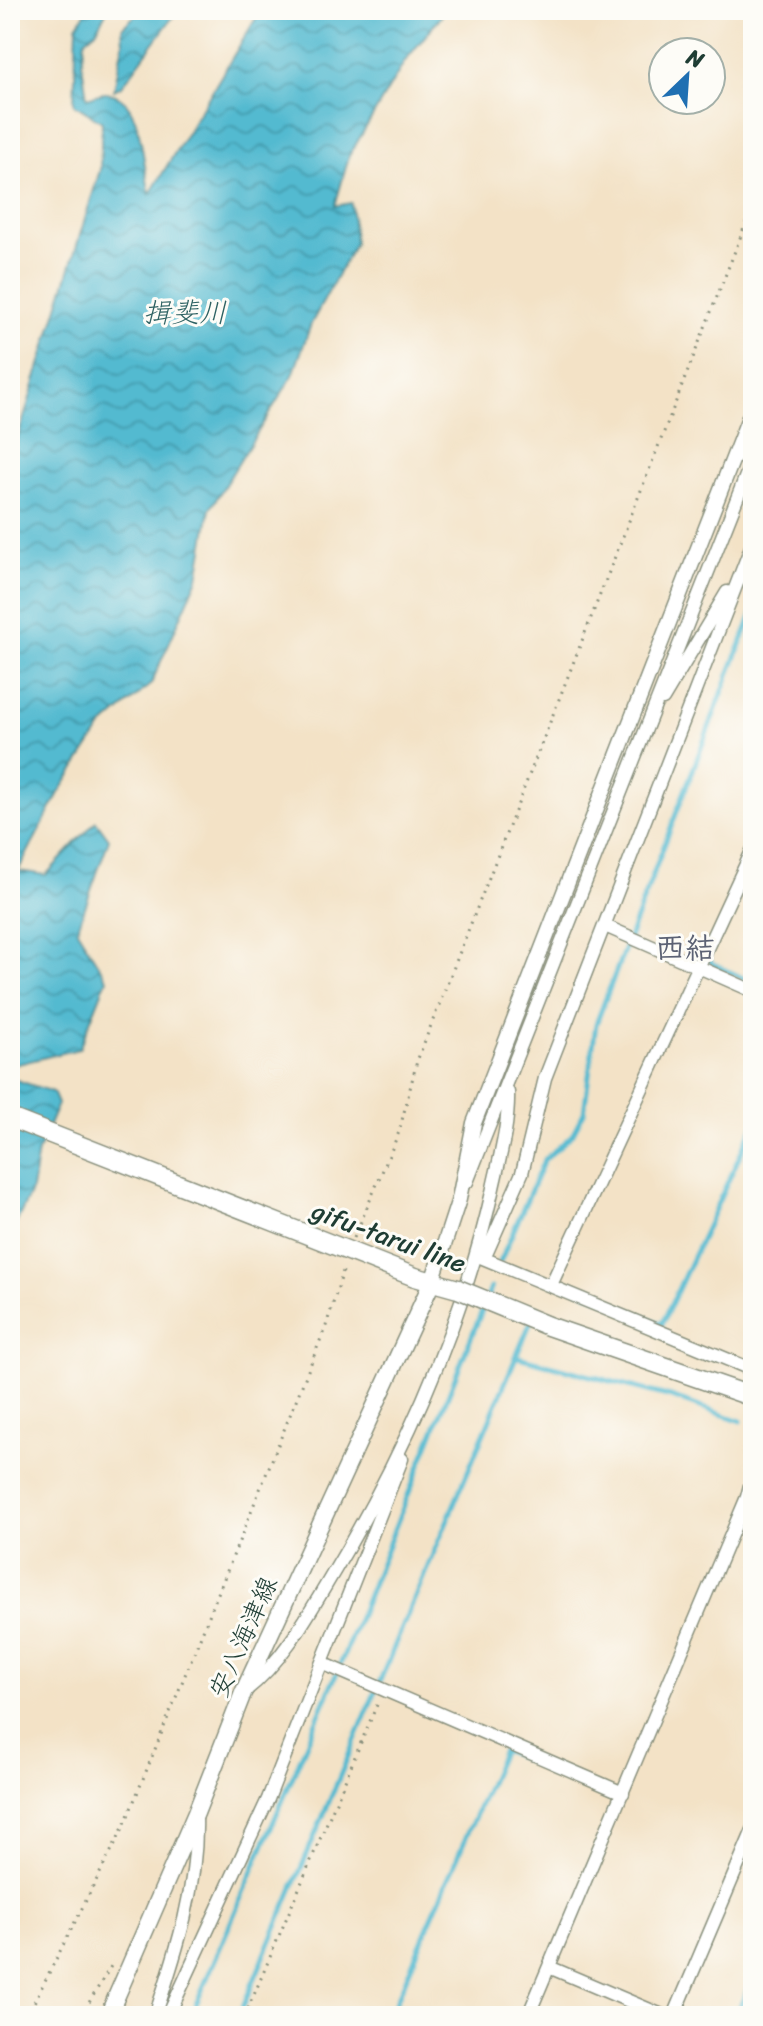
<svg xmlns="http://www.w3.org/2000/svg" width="763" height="2026" font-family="Sriracha,'Klee One',sans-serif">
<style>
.water{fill:url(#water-waves);stroke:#387c82;stroke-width:2}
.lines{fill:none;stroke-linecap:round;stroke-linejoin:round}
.stream{stroke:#52bad0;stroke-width:5}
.minor-casing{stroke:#89907d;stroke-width:15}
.tertiary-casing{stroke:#89907d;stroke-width:17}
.secondary-casing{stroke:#89907d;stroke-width:19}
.primary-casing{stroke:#89907d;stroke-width:21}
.path{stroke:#89907d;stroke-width:3;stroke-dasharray:2 6;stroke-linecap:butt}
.minor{stroke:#fff;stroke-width:12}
.tertiary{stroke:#fff;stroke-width:14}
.secondary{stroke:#fff;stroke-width:16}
.primary{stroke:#fff;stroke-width:18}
.primary-bridge-casing{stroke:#89907d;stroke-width:21;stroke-linecap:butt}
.primary-bridge{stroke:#fff;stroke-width:18}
.labels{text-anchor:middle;stroke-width:6;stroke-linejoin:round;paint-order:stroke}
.street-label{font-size:26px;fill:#1f3d34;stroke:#fdfcf7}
.water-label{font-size:28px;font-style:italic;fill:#2e6263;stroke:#fdfcf7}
.quarter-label{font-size:30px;font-weight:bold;fill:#5c6274;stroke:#fdfcf7}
</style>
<defs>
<pattern id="water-waves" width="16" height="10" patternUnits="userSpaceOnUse" patternTransform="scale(2)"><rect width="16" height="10" fill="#52bad0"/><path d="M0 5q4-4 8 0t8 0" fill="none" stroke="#4398aa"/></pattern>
</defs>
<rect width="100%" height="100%" fill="#fdfcf7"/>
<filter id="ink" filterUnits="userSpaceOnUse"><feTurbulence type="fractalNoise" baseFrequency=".0125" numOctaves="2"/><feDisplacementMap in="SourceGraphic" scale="16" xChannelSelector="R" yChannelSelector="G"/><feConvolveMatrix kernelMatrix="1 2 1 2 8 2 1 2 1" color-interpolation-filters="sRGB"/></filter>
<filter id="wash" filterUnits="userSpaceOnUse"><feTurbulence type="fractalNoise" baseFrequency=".006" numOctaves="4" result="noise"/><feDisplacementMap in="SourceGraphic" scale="32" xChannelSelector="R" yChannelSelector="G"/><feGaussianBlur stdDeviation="1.8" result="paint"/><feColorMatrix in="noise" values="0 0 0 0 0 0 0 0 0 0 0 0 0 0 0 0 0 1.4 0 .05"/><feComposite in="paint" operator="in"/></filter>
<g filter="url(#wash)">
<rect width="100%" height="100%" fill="#f3e2c6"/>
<path class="water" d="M87,10H107L96,31L85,40L82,63L87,98C92,97 99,93 105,93C144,92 142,167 150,194L261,10H446L405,61L349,156L335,206L351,203L355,243L311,324L293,375L210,509L198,578L151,684L102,727L59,793L18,871L46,875L96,821L109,839L77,930L107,979L79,1049L10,1066V463L100,170L102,122L74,104L77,26Z
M141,10H178L122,86L114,90L123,43L122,28Z
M10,1078L53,1092L58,1104L38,1151L32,1189L10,1236Z"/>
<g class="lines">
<path class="stream" d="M747,849L753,836
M709,955L711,963L753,983
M500,1262L544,1160L572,1135L584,1112L596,1024L753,612
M564,1283L662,1324L753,1127
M518,1357L671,1397L741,1421
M191,2016L338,1670L491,1288
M239,2016L537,1307
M390,2016L503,1750L607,1795
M736,2016L753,1977"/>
</g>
</g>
<g filter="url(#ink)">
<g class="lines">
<g class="minor-casing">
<path id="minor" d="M663,699L727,592
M605,926L753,991
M467,1182L753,458
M478,1256L487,1252L522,1173L545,1078L753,542
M478,1256L753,1370
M551,1285L753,849
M322,1663L623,1793
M245,1691C281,1663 306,1619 329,1580C402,1459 462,1327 493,1188C500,1156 509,1125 508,1092
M549,1967L664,2016
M155,2016C177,1950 198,1886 196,1816
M168,2016L268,1799L402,1459
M528,2016L747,1497L753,1474
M674,2016L753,1830"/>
</g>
<g class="tertiary-casing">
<path id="tertiary" d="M432,1282L459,1199L474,1123L753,407"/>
</g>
<g class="secondary-casing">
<path id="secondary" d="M108,2016L196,1813L243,1693L432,1282"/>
</g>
<g class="primary-casing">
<path id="primary" d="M415,1277L458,1289"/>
</g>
<path class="path" d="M354,1238L399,1132L417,1061L753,205
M27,2016L124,1826L326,1326L344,1268
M81,2016L111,1966
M245,2016L379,1700"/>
<use href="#minor" class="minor"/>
<use href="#tertiary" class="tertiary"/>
<use href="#secondary" class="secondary"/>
<use href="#primary" class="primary"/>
<g class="primary-bridge-casing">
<path id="primary-bridge" d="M10,1118L415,1277
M458,1289L548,1326L753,1397"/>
</g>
<use href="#primary-bridge" class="primary-bridge"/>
</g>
</g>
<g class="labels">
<g class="street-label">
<text transform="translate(389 1237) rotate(20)" y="9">gifu-tarui line</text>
<text transform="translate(243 1637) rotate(-66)" y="9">安八海津線</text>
</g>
<g class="water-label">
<text x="185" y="322">揖斐川</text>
</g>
<g class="quarter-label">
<text x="685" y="958">西結</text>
</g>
</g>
<rect width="763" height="2026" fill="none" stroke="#fdfcf7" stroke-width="40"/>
<g transform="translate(687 76) rotate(25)"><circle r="38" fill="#fdfcf7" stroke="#a4b0a9" stroke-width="2"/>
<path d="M0-6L14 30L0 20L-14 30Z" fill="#1f6fb2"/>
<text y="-12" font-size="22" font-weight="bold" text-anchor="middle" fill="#1f3d34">N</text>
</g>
</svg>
